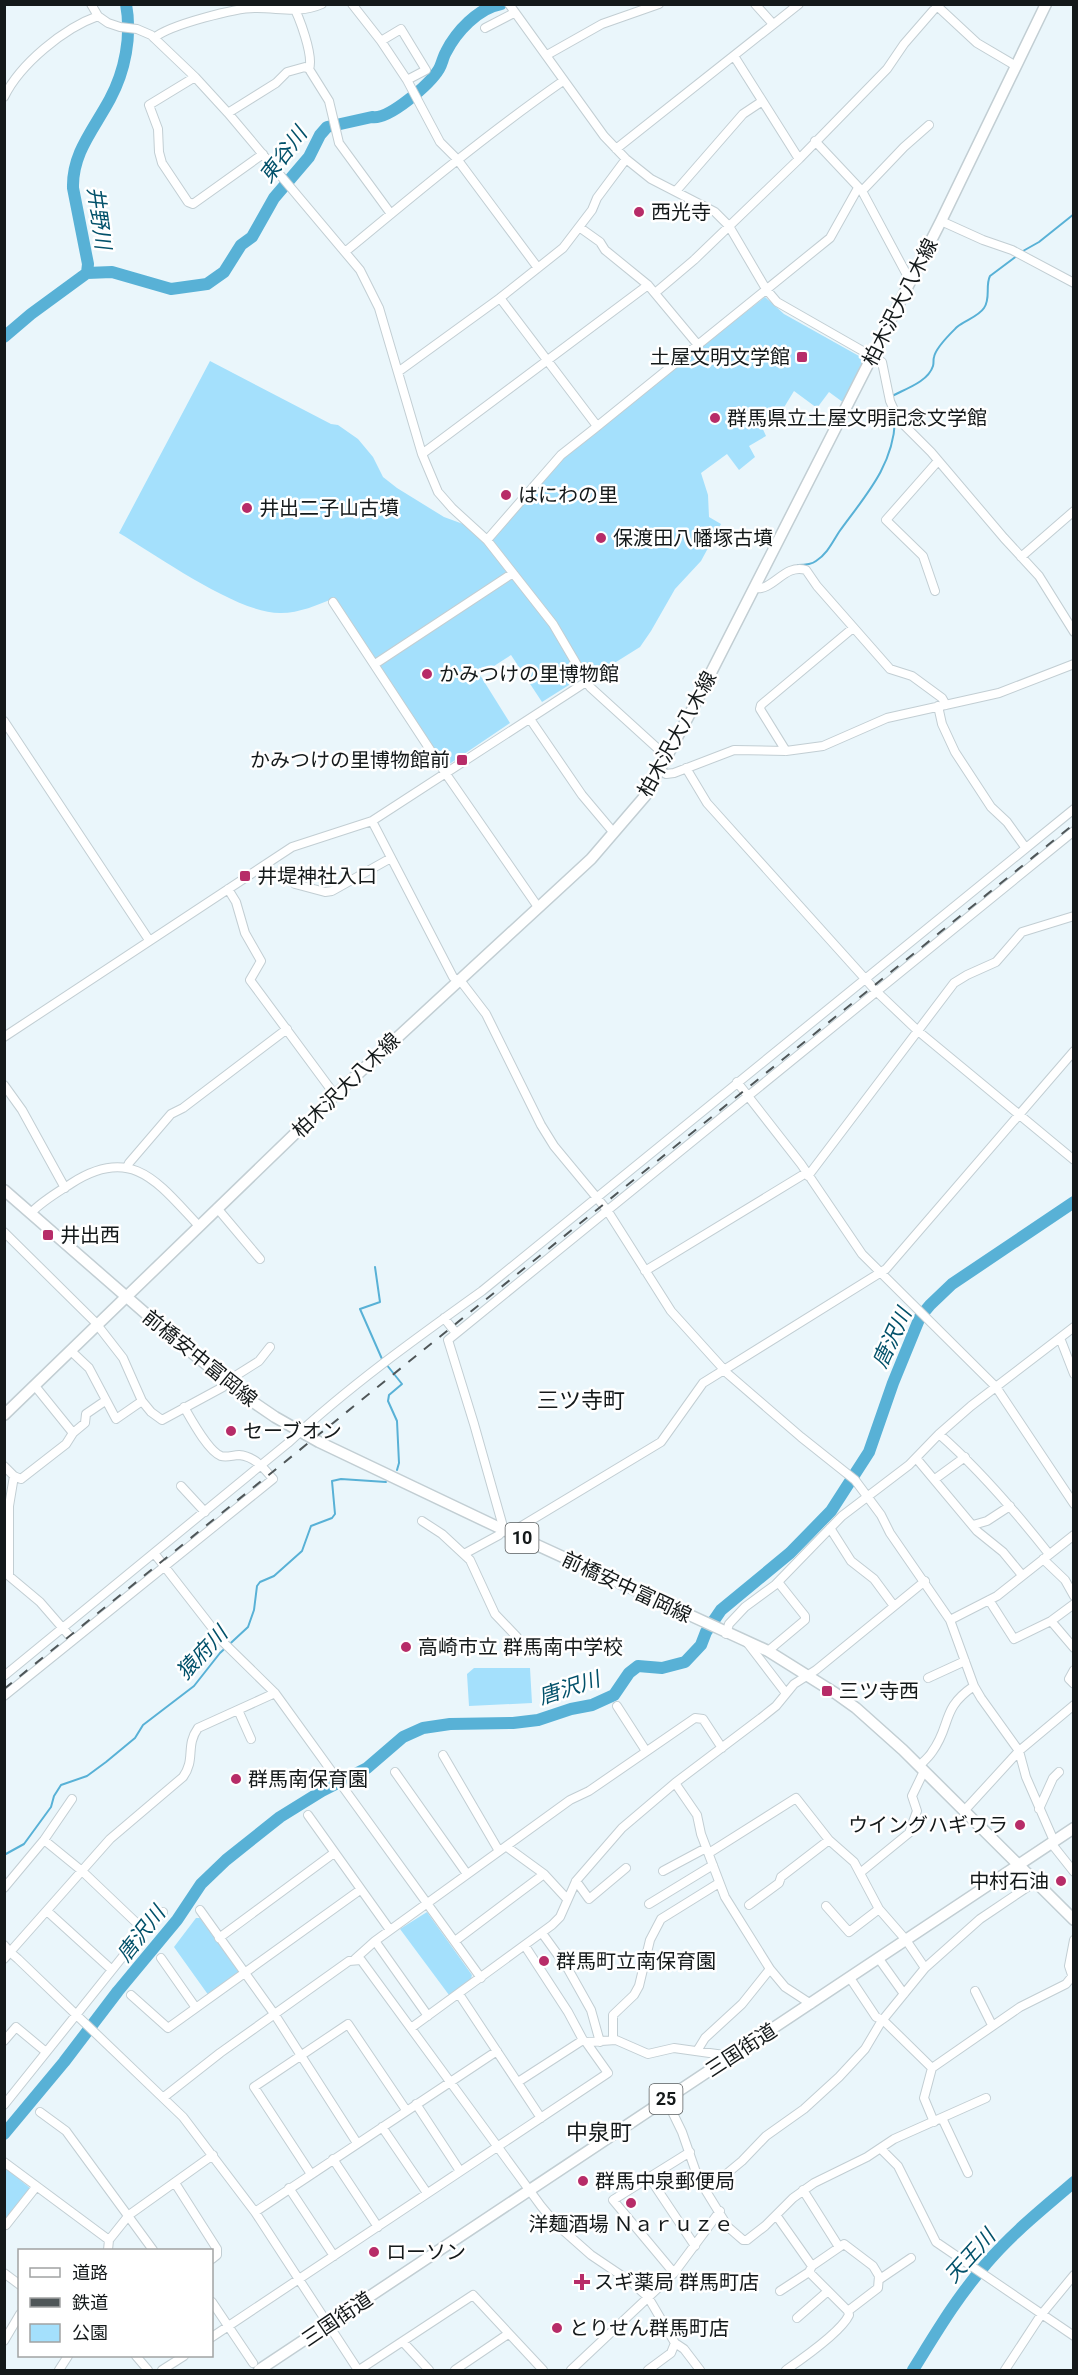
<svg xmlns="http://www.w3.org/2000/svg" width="1078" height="2375" font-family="Roboto,'Noto Sans JP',sans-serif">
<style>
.green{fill:#a4e0fc}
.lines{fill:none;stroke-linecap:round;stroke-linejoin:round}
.stream{stroke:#58b1d6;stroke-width:2}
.river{stroke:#58b1d6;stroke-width:12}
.minor-casing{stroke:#c2ced3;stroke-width:10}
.major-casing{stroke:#c2ced3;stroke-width:13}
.minor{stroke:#fff;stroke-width:8}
.major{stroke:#fff;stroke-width:10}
.rail{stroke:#4f5658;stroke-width:2;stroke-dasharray:10 10;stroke-linecap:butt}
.poi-dot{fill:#b72c68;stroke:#fff;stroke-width:2}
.labels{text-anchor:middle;stroke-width:5;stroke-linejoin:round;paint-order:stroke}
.shield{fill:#fff;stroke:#5a5e5f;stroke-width:1.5}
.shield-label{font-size:18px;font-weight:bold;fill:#14191a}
.poi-label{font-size:20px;fill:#14191a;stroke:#fff;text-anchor:start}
.street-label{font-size:20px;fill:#14191a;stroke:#fff}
.water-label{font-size:21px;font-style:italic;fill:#02516a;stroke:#fff}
.quarter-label{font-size:22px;fill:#14191a;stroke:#fff}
</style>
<rect width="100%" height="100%" fill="#eaf6fb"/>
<path class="green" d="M765,297L784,314L859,356L863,363L844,403L829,392L817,408L794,391L783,409L760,423L766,436L749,446L755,457L739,470L727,454L701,473L708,495L709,517L721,524L701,561L675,589L651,631L640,647L592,677L588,673L542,702L511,655L480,675L510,723L445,767L334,598C318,605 299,613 281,613C238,614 158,556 119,533L210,361L331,424L338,425L358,439L373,457L383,477L397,488L444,517L463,524L483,542L493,539L568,452Z
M474,1668H530L532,1703L469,1706L467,1674Z
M427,1912L472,1975L471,1979L449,1995L400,1929Z
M196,1918H200L239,1972L238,1975L209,1996L174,1947Z
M4,2167L30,2188L5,2220H4Z"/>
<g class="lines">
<path class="stream" d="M1023,251L1039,242L1074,214
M892,396C905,389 928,382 933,366C934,363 933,360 934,357C936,347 950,334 957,327C965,320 978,317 984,308C991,298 985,286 990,276L1018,255
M798,565C804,565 811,565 816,561C827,554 832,543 839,532C864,497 893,467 895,421
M375,1267L380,1302L360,1309L382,1359
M386,1364L402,1384L389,1395L388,1401L397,1421L399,1463L397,1470
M4,1855L24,1844L51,1807L54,1796L61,1785L87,1776L106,1762L135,1738L143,1725L194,1686L220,1653L248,1627L254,1610L257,1586L260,1582L274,1576L302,1551L311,1526L332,1518L335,1514L332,1481L341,1479L386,1482"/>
<path class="river" d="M87,273L112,272L171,289L207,284L224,272L241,245L252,237L274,198L309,157L320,135L327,127L372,117C389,120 430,84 439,69C442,64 443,57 446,52C456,32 478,8 501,4
M87,273L88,264L73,188C72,153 94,129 110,99C125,71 132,36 126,4
M4,337L31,314L87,273
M4,2134L64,2062L118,1991L177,1920L201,1884L226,1860L280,1817L322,1791L367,1768L403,1737L423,1728L450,1724L513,1723L538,1720L571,1709L592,1705L614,1695L629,1673L638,1666L662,1668L685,1662L701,1645L706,1632L721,1610L790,1553L831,1511L869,1452L893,1383L920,1317L930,1305L952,1284L1074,1202
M913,2370C936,2333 957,2297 986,2264C1012,2233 1044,2208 1074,2182"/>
<g class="minor-casing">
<path id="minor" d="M91,4L98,16L108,23L120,27L137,29L151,35L195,77L228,113L360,270L379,308L422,454L438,492L452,508L487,540L553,624L590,687L667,757
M292,4C299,16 314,56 309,69
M352,4L381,41L407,80L440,142L457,159L538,268
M509,4L604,136L626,159L651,179L715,212L729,226L766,289L777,302L882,362L890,401L898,419L931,452L1004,538L1039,576L1074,632
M755,4L773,24
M935,4L977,43L1016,66
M485,28L514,13
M154,38C169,25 238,7 257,8C281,8 299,14 322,4
M381,41L401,29L426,70L407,80
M547,55L602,24L659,4
M734,56L799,159
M195,77L149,105L158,129L159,152L162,163L188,202L193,204L263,154
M4,97C20,64 64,28 98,16
M228,113L276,83L287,72L305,67L309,69L329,101L339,143L391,214
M815,141L862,191L907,275L912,277
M616,149L799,4
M676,191L743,114L761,102
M862,191L904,147L929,125
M941,221L983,240L1012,250L1074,283
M579,227L600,242L605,250L648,285L698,345
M345,252C416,193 487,134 563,81
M655,293L694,260L799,159L887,69L904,44L937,6
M500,298L597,426
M398,372L500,298L563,248L592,210L597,198L626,159
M422,454L648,285
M487,540L561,455L594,429L830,238L858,188
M1021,557L1074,511
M754,588C773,592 784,563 806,570L817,586L890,669L912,676L942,698L946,705
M935,591L923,556L886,520L938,461
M333,602L446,774L538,907
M375,664L513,573
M938,706L942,724L955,752L991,807L1007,822L1025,847
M530,719L582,795L614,833
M4,721L149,940
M786,751L760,709L761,705L853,628
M686,768L707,803L877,992L918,1031L1074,1160
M660,770L666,774L674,773L734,750L786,751L823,746L887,718L999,693L1074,664
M372,821L453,977L463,984L486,1014L541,1125L554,1146L607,1210L671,1311L728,1374L801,1437L855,1480L881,1515L890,1533L950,1620L974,1686L981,1698L1019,1751L1026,1777L1054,1841
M295,884L325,892L332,891L391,858
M228,889L236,902L245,933L261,961L250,980L335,1095
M4,1037L292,847L372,821L586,682
M737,1082L801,1164L862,1254L996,1387L1074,1504
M4,1085L22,1110L65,1188
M127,1168L129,1163L171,1114L183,1108L287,1029
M808,1176L954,983L967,975L996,962L1022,932L1074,916
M217,1208L260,1259
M31,1213C42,1201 58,1192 72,1183C133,1144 159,1184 199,1226
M4,1232L95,1322L123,1358L142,1401L151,1412L162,1420L223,1387L227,1382
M645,1271L806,1173
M444,1318L456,1333
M1060,1338L1074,1374
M71,1351L89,1368L116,1419L142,1401
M229,1380L259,1361L270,1347
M35,1386L73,1433
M939,1434C980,1470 1015,1511 1049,1554
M916,1458L977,1531L1003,1552L1022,1575
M4,1466L14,1476L21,1479L66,1444L73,1433L85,1423L86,1414L105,1401
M14,1476L9,1506V1576L40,1602L73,1640
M935,1479L965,1457
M181,1486L205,1512
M422,1521L442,1534L470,1560L495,1614L517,1637L525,1650
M973,1525L987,1521L1010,1506
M830,1528L851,1561L874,1579L894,1606
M510,1533L661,1442L703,1383L886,1269L1074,1051
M154,1553L224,1643L275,1693L481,1978
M464,1554L499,1535L504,1530L474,1424L448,1340L1074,831
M1043,1559L1065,1580L1074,1596
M989,1600L1014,1639L1051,1621L1074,1604
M950,1620L997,1596L1074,1535
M1051,1621L1074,1648
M726,1634L729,1624L745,1607L775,1585L842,1516L909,1465L939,1434L971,1406L1074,1327
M746,1641L785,1692
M768,1651L805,1620V1616L778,1582
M1074,1670L1069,1679L1074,1684
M4,1676L288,1443C348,1387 415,1339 482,1291L1074,809
M928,1678L965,1661
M4,1696L273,1479C264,1468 254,1456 239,1455C233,1455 227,1458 221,1456C208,1451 191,1419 184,1407
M617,1706L646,1751
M238,1710L251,1739
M443,1755L499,1851
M919,1766C923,1762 929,1757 932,1752C952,1725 940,1709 974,1686
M395,1772L467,1874
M675,1783L697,1815L701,1834L725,1897L770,1969L785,1987L811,2004
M1039,1809L1053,1778L1059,1772
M964,1811L1019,1751L1074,1705
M308,1815L390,1930
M44,1840L82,1871L144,1930
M1051,1843L1074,1872
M507,1847L544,1874L567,1899
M709,1853L796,1798L829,1840L854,1862L879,1909L906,1940L925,1968
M663,1871L706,1848
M860,1873L909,1833L917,1811L912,1796L924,1771
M576,1881L589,1899L626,1868
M4,1888L44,1840L72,1799
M649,1904L713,1865
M749,1905L779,1883L781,1877L829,1840
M826,1906L849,1932L879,1909
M200,1910L275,2015L357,2143
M47,1911L112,1970
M542,1933L568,1969L591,2010L600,2042
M219,1938L334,1853
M375,1941L428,2016
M455,1941L544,1874
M4,1945L10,1952L110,1839L183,1777C196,1759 185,1746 198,1728L275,1693
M525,1946L568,2012L583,2040
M161,1958L196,2008
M4,1959L10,1952L18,1959L183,2117L255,2212L358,2370
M355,1959L375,1941L570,1800L589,1791L695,1718L703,1719L722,1748
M879,1959L904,1994
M1072,1975L1069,1966L1074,1940
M850,1978L876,2017L883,2020L932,2068
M975,1991L992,2025
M459,1994L541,2118
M131,1995L168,2028L360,1890
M411,2028L552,1925L560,1917L576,1881L622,1828L675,1783L761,1718L776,1706L794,1684L816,1670L925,1581
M613,2040V2015L634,1995L639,1986L650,1940L661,1919L719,1883
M4,2041L16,2027L46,2052
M697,2051L705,2038L742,2004L770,1969
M518,2082L583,2040L586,2042L616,2040L648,2054L674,2048L731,2056
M164,2097L220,2053L349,1961L361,1960L541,2206L556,2224L591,2255L631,2282L648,2297L675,2343L671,2353L648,2370
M666,2099L682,2132L698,2178L728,2227L743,2240H747L765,2226L793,2198L814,2183L867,2157L894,2139L986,2098
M416,2104L460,2171
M4,2105L144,1930L163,1912
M40,2112L66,2131L153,2250
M942,2118L968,2173
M934,2122L924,2098L932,2068L1020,2007L1066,1984L1074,1974
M382,2127L427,2193
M881,2149L898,2166L936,2242L1074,2336
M333,2159L378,2227
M4,2162L109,2240
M311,2174L254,2087L348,2024L406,2110
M649,2177L695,2246
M175,2183L217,2249V2255L212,2259
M289,2188L334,2256
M707,2190L742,2161L766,2136L804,2109L839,2077L865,2049L881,2022L925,1968L980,1919L1035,1882
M803,2190L839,2247
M255,2212L497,2051
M776,2215L812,2266L809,2272L848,2311L849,2315C841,2332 802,2359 786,2370
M4,2224L6,2225L36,2187
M108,2250L109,2240L129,2215L213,2155
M812,2266L844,2244L873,2266L879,2276L878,2288L848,2311
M4,2273L20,2285
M674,2273L613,2200L690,2152
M880,2279L911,2258
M780,2291L809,2272
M212,2302L253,2363
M797,2318L828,2291
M212,2337L608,2073L586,2042
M4,2341L20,2314
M403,2342L429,2370
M675,2343L684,2349L700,2370
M136,2356L148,2370
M59,2370L68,2356
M162,2370L184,2356
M359,2370L473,2295L543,2370
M455,2370L508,2334
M571,2370L674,2273L720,2211
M1005,2370L1041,2315L1074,2275"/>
</g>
<g class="major-casing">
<path id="major" d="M4,1190L176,1340L253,1402L275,1417L319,1442L504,1530L768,1651L835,1693L856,1708L903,1750L1074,1920
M4,1415L335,1095L591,859L646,795L694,706L941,221L1046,4
M259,2370L1074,1828"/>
</g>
<use href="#minor" class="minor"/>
<use href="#major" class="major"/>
<path class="rail" d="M4,1689L1074,824"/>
</g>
<g class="poi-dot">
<circle cx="639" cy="212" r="6"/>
<rect x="796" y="351" width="12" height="12" rx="3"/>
<circle cx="715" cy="418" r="6"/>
<circle cx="506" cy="495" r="6"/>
<circle cx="247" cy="508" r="6"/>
<circle cx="601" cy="538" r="6"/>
<circle cx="427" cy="674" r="6"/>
<rect x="456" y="754" width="12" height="12" rx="3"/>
<rect x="239" y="870" width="12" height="12" rx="3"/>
<rect x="42" y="1229" width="12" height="12" rx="3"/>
<circle cx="231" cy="1431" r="6"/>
<circle cx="406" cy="1647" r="6"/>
<rect x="821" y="1685" width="12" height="12" rx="3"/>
<circle cx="236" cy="1779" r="6"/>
<circle cx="1020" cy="1825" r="6"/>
<circle cx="1061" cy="1881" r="6"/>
<circle cx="544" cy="1961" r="6"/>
<circle cx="583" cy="2181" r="6"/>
<circle cx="631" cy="2203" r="6"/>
<circle cx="374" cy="2252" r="6"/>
<path d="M579 2273h6v6h6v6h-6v6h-6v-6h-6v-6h6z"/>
<circle cx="557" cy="2328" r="6"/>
</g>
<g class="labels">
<g class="shield">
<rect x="505.5" y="1523" width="33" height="30" rx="4.5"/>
<rect x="649.5" y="2084" width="33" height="30" rx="4.5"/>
</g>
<g class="shield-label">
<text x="522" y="1544">10</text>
<text x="666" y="2105">25</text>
</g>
<g class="poi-label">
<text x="651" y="219">西光寺</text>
<text x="790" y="364" text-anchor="end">土屋文明文学館</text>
<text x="727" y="425">群馬県立土屋文明記念文学館</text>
<text x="518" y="502">はにわの里</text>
<text x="259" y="515">井出二子山古墳</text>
<text x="613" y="545">保渡田八幡塚古墳</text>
<text x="439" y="681">かみつけの里博物館</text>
<text x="450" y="767" text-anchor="end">かみつけの里博物館前</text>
<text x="257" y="883">井堤神社入口</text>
<text x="60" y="1242">井出西</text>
<text x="243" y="1438">セーブオン</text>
<text x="418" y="1654">高崎市立 群馬南中学校</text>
<text x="839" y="1698">三ツ寺西</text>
<text x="248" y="1786">群馬南保育園</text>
<text x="1008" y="1832" text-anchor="end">ウイングハギワラ</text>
<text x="1049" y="1888" text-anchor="end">中村石油</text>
<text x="556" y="1968">群馬町立南保育園</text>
<text x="595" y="2188">群馬中泉郵便局</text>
<text x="631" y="2231" text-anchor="middle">洋麺酒場 Ｎａｒｕｚｅ</text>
<text x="386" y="2259">ローソン</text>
<text x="594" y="2289">スギ薬局 群馬町店</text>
<text x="569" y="2335">とりせん群馬町店</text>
</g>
<g class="street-label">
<text transform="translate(900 302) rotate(-63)" y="7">柏木沢大八木線</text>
<text transform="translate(677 734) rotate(-61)" y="7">柏木沢大八木線</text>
<text transform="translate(346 1085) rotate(-44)" y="7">柏木沢大八木線</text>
<text transform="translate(200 1358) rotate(39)" y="7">前橋安中富岡線</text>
<text transform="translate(627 1587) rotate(25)" y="7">前橋安中富岡線</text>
<text transform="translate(741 2050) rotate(-33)" y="7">三国街道</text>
<text transform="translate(337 2319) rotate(-34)" y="7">三国街道</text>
</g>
<g class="water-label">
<text transform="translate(283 155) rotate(-53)" y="7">東谷川</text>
<text transform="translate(99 218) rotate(82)" y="7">井野川</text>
<text transform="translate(892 1338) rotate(-65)" y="7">唐沢川</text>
<text transform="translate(202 1653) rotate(-47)" y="7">猿府川</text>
<text transform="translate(569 1688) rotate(-18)" y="7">唐沢川</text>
<text transform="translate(141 1934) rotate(-52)" y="7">唐沢川</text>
<text transform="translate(970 2256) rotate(-48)" y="7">天王川</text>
</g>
<g class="quarter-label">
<text x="581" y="1408">三ツ寺町</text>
<text x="599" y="2140">中泉町</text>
</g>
</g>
<rect width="1078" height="2375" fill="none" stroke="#14191a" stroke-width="12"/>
<rect x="18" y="2249" width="195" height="108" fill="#ffffff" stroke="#a1a3a3" stroke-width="1.5"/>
<rect x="30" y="2268" width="30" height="9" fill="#ffffff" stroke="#a1a3a3" stroke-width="1.5"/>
<text x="72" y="2279" font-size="18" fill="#14191a">道路</text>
<rect x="30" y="2298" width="30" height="9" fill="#4f5658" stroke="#a1a3a3" stroke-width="1.5"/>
<text x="72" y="2309" font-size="18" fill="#14191a">鉄道</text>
<rect x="30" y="2324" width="30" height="18" fill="#a4e0fc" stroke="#a1a3a3" stroke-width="1.5"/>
<text x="72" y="2339" font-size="18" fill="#14191a">公園</text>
</svg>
